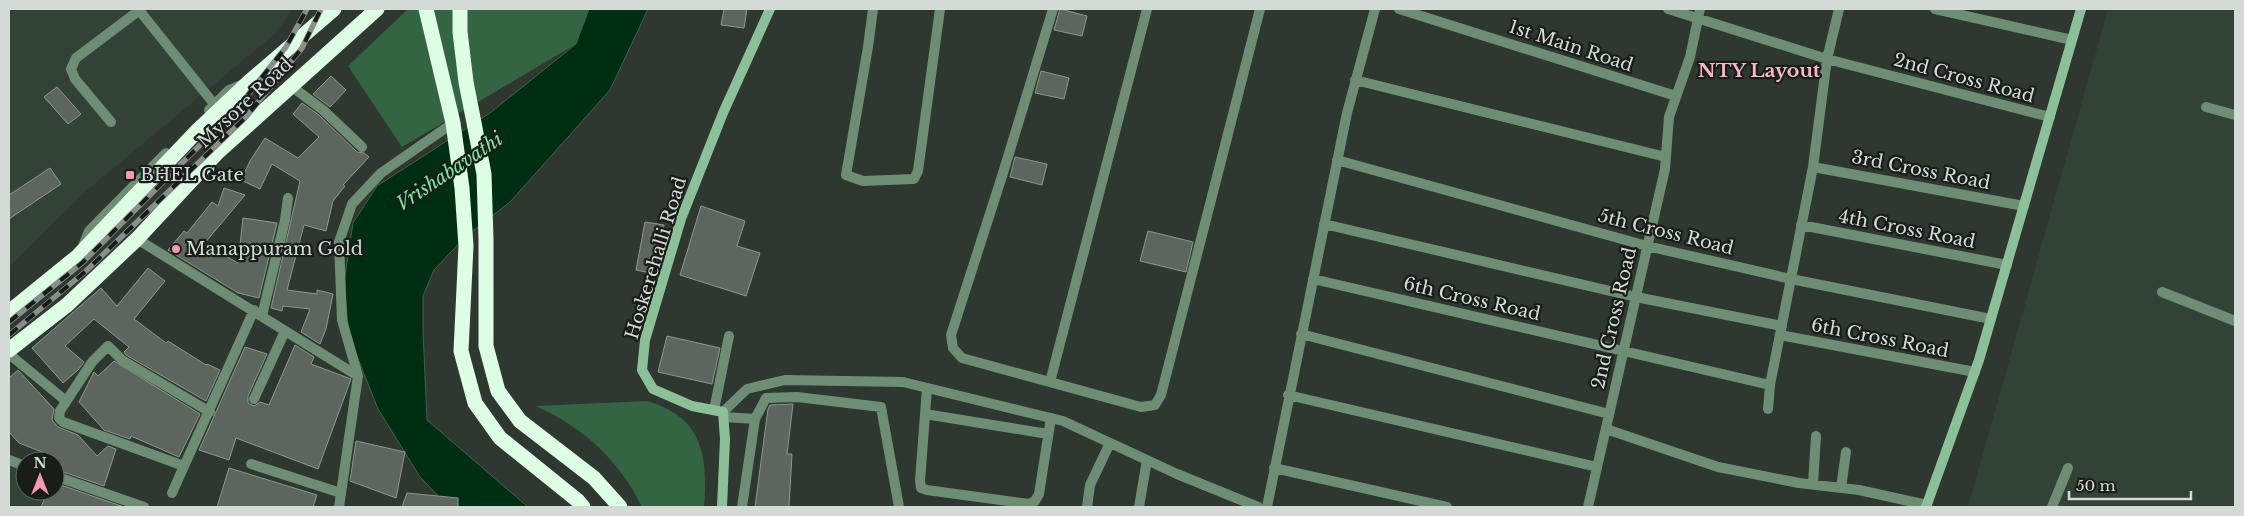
<svg xmlns="http://www.w3.org/2000/svg" width="2244" height="516" font-family="'Libre Baskerville',serif">
<style>
.built{fill:#334237}
.green{fill:#346542}
.water{fill:#002e13;stroke:#40624e}
.building{fill:#5c665e;stroke:#8d9990}
.lines{fill:none;stroke-linecap:round;stroke-linejoin:round}
.lane{stroke:#6d8e75;stroke-width:10}
.street{stroke:#6d8e75;stroke-width:10}
.secondary{stroke:#8cc099;stroke-width:10}
.highway{stroke:#defde5;stroke-width:15}
.rail-casing{stroke:#888f8a;stroke-width:5.5}
.rail{stroke:#191d1a;stroke-width:4;stroke-dasharray:11;stroke-linecap:butt}
.poi-dot{fill:#f19ab2;stroke:#191d1a;stroke-width:2}
.labels{text-anchor:middle;stroke-width:4.5;stroke-linejoin:round;paint-order:stroke}
.street-label{font-size:18px;fill:#d4dad6;stroke:#191d1a}
.poi-label{font-size:18px;fill:#d4dad6;stroke:#191d1a;text-anchor:start}
.neighbourhood-label{font-size:19px;font-weight:bold;fill:#f9b6c7;stroke:#191d1a}
.water-label{font-size:19px;font-style:italic;fill:#7ce79d;stroke:#191d1a}
</style>
<rect width="100%" height="100%" fill="#2e3730"/>
<path class="built" d="M9,9H292L277,32L86,191L9,267Z
M2108,9H2235V507H1968Z
M9,463L25,469V491H55V479L134,507H9Z"/>
<path class="green" d="M408,9H589L576,44L402,147L348,66Z
M647,401C703,417 708,456 704,507H642C619,460 584,428 536,406Z"/>
<path class="water" d="M589,9H648L610,90L510,202L465,237L434,270L423,296V331L427,420L528,507H449L420,477L378,409L349,336L344,282L353,223L377,186L490,113L576,44Z"/>
<path class="building" d="M724,9H747L744,28L721,25Z
M1060,9L1087,16L1082,36L1054,30Z
M1041,71L1069,78L1064,99L1035,93Z
M331,76L346,90L330,107L313,94Z
M57,87L81,114L68,124L44,97Z
M302,103L319,115L357,152L364,153L369,157L343,185L345,186L333,201L326,231L304,225L287,290L317,294V290L333,294L326,329L320,344L301,332L310,309L283,306L282,311L271,308L300,181L272,164L260,189L241,180L250,161L265,138L298,158L319,137L293,114Z
M1015,157L1047,164L1042,185L1010,177Z
M50,168L61,184L9,219V195Z
M224,188L245,195L204,244L238,263L243,218L277,223L259,298L238,293L168,250L184,231L187,233L212,202L218,206Z
M701,206L745,221L737,246L760,253L746,296L680,275Z
M645,222L664,225L655,274L636,270Z
M1148,231L1193,242L1186,272L1140,261Z
M148,268L165,281L134,319L166,343L168,341L206,365L207,364L220,370L206,401L126,355L124,352L129,347L94,319L65,346L84,362L78,370L63,383L32,348L101,288L117,306Z
M667,336L720,348L712,384L658,372Z
M295,345L314,357L311,364L351,379L318,469L236,438L229,460L199,450L245,347L267,354L248,396V403L254,406L260,402L269,405Z
M114,361L200,414L179,457L131,436L130,439L104,430L79,402L94,372L98,376Z
M18,370L54,409L52,420L58,427L78,435L97,456L108,446L116,449L104,486L55,469V457L19,443L9,432V378Z
M793,404L787,454H792L789,507H755L768,409L770,405Z
M356,441L405,452L396,498L350,481Z
M229,468L317,495L313,507H217Z
M55,483L124,507H41L48,491H55Z
M407,493L458,498V507H402Z"/>
<g class="lines">
<path class="lane" d="M1053,9L1003,173L951,335L953,348L962,358L1141,407L1155,405L1161,395L1260,9
M139,10L218,109
M2206,107L2235,115
M209,110L229,90L243,84
M111,122L75,79L71,69L76,58L141,9
M83,246L89,231L166,153
M2162,292L2235,321
M1050,382L1147,9
M927,388L920,481L921,488L927,490L1029,504L1035,501L1039,494L1051,418
M254,399L285,331
M714,410L729,336
M925,414L1048,434
M9,460L25,466
M251,464L341,493
M55,476L144,507"/>
<path class="street" d="M873,9L868,47L846,175L863,181L914,179L918,171L940,9
M1399,9L1676,96
M1668,9L1827,59L2050,117
M1935,9L2072,40
M1355,80L1666,157
M291,86L323,110L362,147
M1337,160L1647,246L1791,279L1991,319
M1813,167L2024,206
M1324,224L1636,297L1782,326
M1801,225L2007,265
M137,239L358,376L339,507
M1313,279L1770,385
M262,316L285,220L288,198
M1301,334L1609,414
M1780,335L1975,372
M9,354L66,401
M358,376L342,320L339,242L352,204L381,173L453,123
M1288,395L1597,467
M1768,409L1770,385L1813,167L1827,59L1839,9
M723,412L747,389L785,380L903,382L1063,421L1177,474L1258,507
M724,417L755,419
M1606,429L1718,467L1799,483L1859,490L1927,505
M184,466L63,422L59,418L60,411L92,362L108,346L122,360L210,412
M1274,468L1447,507
M1813,484L1816,436
M1841,488L1846,452
M172,493L254,310
M742,507L755,419L766,398L797,397L881,407L899,507
M1087,507L1090,485L1110,443
M1139,507L1147,460
M1267,507L1347,113L1375,9
M1588,507L1665,169L1669,117L1690,57L1700,9
M2052,507L2068,468"/>
<path class="secondary" d="M722,507L725,439L723,412L692,406L653,389L642,370L645,340L681,219L723,113L770,9
M1926,507L1979,360L2081,9"/>
<path class="highway" d="M426,9L453,123L462,188L466,246L461,351L475,403L500,438L577,500L583,507
M460,9V32L466,82L484,174L486,240V346L498,391L520,421L594,478L620,507
M9,312L78,256L197,131L250,81L334,9
M9,350L67,305L137,239L218,152L377,9"/>
<g class="rail-casing">
<path id="rail" d="M9,322L82,263L239,106L286,47L307,9
M9,335L86,271L246,117L302,48L321,9"/>
</g>
<use href="#rail" class="rail"/>
</g>
<g class="poi-dot">
<rect x="125" y="170" width="10" height="10" rx="2.5"/>
<circle cx="176" cy="249" r="5"/>
</g>
<g class="labels">
<g class="street-label">
<text transform="translate(1571 46) rotate(18)" y="6">1st Main Road</text>
<text transform="translate(1964 78) rotate(15)" y="6">2nd Cross Road</text>
<text transform="translate(245 103) rotate(-43)" y="6">Mysore Road</text>
<text transform="translate(1921 170) rotate(11)" y="6">3rd Cross Road</text>
<text transform="translate(1907 229) rotate(11)" y="6">4th Cross Road</text>
<text transform="translate(1666 232) rotate(14)" y="6">5th Cross Road</text>
<text transform="translate(656 258) rotate(-73)" y="6">Hoskerehalli Road</text>
<text transform="translate(1472 299) rotate(13)" y="6">6th Cross Road</text>
<text transform="translate(1614 318) rotate(-77)" y="6">2nd Cross Road</text>
<text transform="translate(1880 338) rotate(11)" y="6">6th Cross Road</text>
</g>
<g class="poi-label">
<text x="140" y="181">BHEL Gate</text>
<text x="186" y="255">Manappuram Gold</text>
</g>
<g class="neighbourhood-label">
<text x="1759" y="77">NTY Layout</text>
</g>
<g class="water-label">
<text transform="translate(449 171) rotate(-34)" y="7">Vrishabavathi</text>
</g>
</g>
<rect width="2244" height="516" fill="none" stroke="#d4dad6" stroke-width="20"/>
<g transform="translate(40 476)"><circle r="24" fill="#191d1a" stroke="#646965"/>
<path d="M0-4L9 19L0 12L-9 19Z" fill="#f19ab2"/>
<text y="-8" font-size="14" font-weight="bold" text-anchor="middle" fill="#d4dad6">N</text>
</g>
<path d="M2069 491v8h122v-8" fill="none" stroke="#d4dad6" stroke-width="2.5"/>
<text x="2076" y="491" font-size="15" fill="#d4dad6" stroke="#191d1a" stroke-width="4" paint-order="stroke">50 m</text>
</svg>
